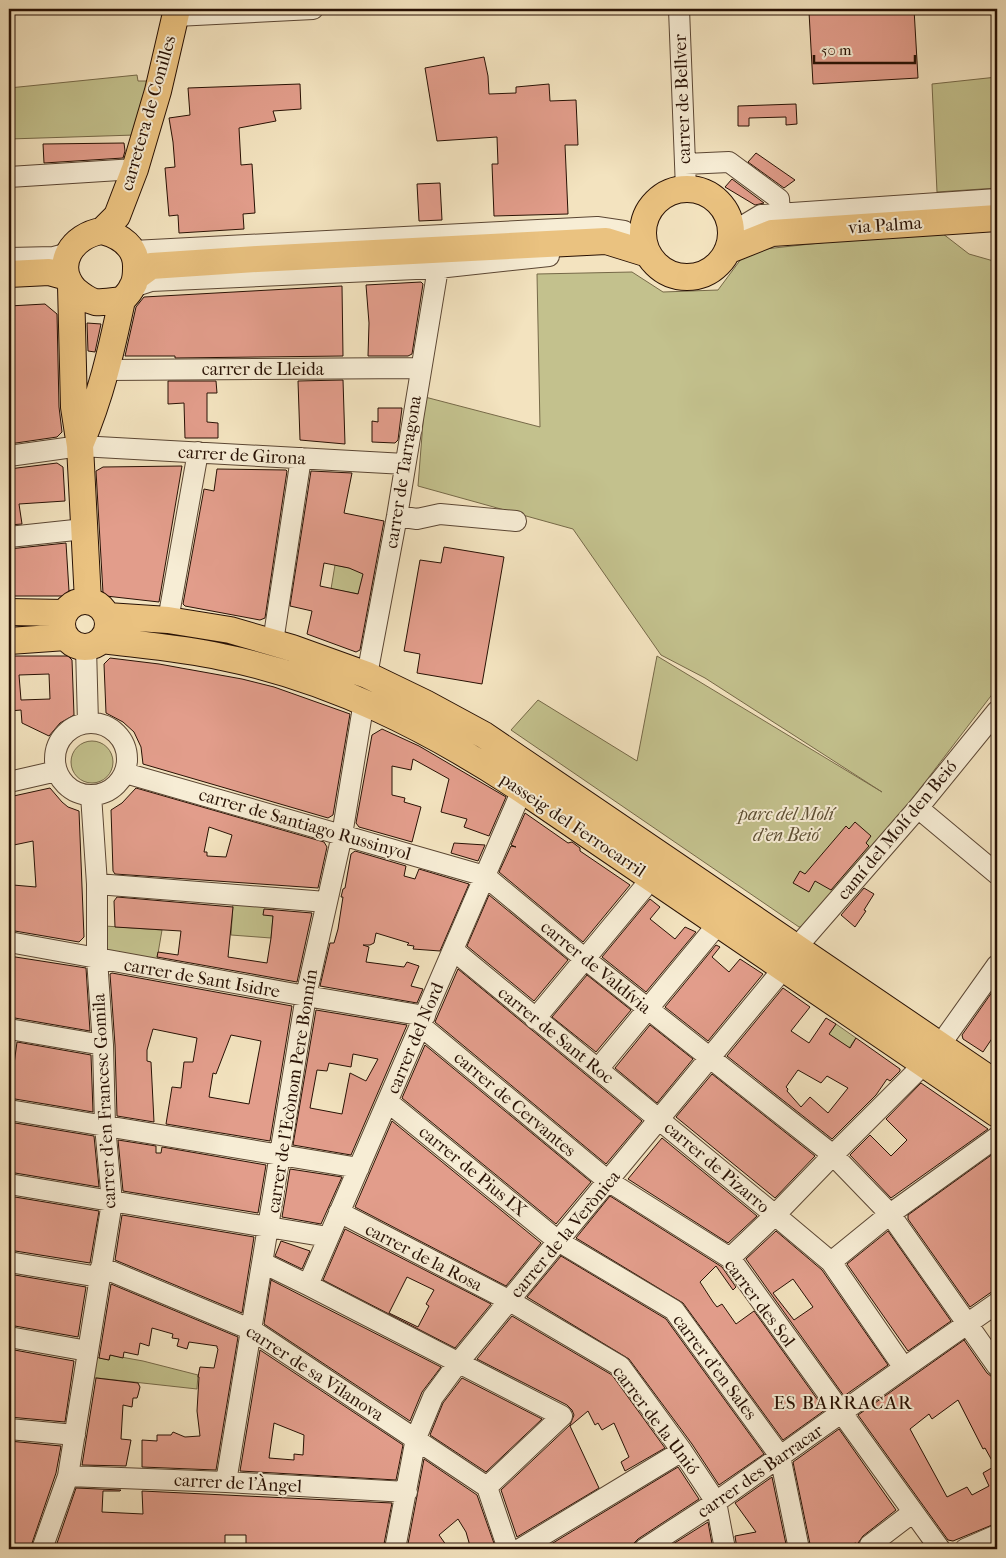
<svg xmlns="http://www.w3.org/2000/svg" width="1006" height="1558" font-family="'IM FELL French Canon',serif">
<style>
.green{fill:#c3c18d;stroke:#766948}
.building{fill:#e29d8b;stroke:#281104;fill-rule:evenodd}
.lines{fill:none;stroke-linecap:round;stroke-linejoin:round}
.minor-casing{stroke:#5b4633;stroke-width:22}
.major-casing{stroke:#281104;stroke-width:28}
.minor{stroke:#f7edd5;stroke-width:20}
.major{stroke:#eac280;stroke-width:26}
.labels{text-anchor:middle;stroke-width:4;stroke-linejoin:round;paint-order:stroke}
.street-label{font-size:18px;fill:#281104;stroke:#f7edd5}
.park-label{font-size:18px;font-style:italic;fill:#5e4f34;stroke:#f7edd5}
.neighbourhood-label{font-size:19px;letter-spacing:1px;fill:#281104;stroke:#f7edd5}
</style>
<rect width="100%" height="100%" fill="#f3e3bf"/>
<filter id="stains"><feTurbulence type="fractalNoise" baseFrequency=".004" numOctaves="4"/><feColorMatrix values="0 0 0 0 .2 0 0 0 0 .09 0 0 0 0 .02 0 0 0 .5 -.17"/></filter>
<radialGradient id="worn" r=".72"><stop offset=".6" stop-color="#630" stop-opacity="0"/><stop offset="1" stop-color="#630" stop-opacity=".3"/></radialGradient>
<path class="green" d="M137,75L138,81H150L135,135L9,139V88Z
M997,77V188L937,192L932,84Z
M938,230L969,254L997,262V337L995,345L997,349V688L906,807L808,926L799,927L511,730L538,700L637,761L657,656L882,792L705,678L661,655L573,529L418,486L425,397L540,427L537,274L632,272L663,292L718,290L747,251Z
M335,565L374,573L370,596L331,589Z
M71 762a21 21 0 1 1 42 0a21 21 0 1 1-42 0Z
M233,904L274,907L271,938L231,935Z
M105,926L162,930L156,965L107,957Z
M836,1024L856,1038L829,1077L808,1065Z
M110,1355L143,1361L198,1375L197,1388V1389L88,1377L91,1356L109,1360Z"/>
<path class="building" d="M878,9H914L918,78L813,84L809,12Z
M484,57L488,76L489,94L516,93V87L549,84L550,101L576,100L578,145H565L568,214L494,216L492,164H498L497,137L437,141L425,68Z
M300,84L301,109L273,111L276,121L239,128L241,165L252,164L255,213L243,214L244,229L179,233L178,215L169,216L165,168L175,167L173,142L169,118L190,115L188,88Z
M796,104L797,124L786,125V117L749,118V126H738V106Z
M124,143L125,151L123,158L44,163L43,144Z
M756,153L795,180L784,188L748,162Z
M732,179L764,203L755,205L725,187Z
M440,183L442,220L419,221L417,184Z
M421,282L423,284L412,354L408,356H368L369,323L366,285Z
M342,286L343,356L175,358V356H125L136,307L144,297Z
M45,304L57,314L59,407L62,432L57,437L9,444V306Z
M87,323L101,324L95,352L88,351Z
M343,380L345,444L300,440L298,381Z
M168,381H216L217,393H207V422L218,423V438H185L184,403L168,404Z
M378,408H402L398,440L395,443L372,442V421L378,422Z
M57,463L63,467L65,501L19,504L22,524L9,525V469Z
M182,466L159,602L106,596L103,593L96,471L103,467Z
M217,469L286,470L287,471L265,618L260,620L185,606L183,604L204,489L214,491Z
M311,471L352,473L344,513L384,521L360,650L356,652L307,634L312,611L290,606ZM324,563L349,568L363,574L358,594L320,586Z
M66,543L69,591L64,596H9V549Z
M444,547L504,557L482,684L417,673L420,654L404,651L420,560L441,563Z
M9,656H68L72,660L74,715L60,723L49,736L22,723L21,710L9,711ZM49,674L50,699L21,700L19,675Z
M110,658L159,664L242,679L274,687L350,714L333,815L328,818L143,764L141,747L134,732L123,722L106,713L104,664Z
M382,729L419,746L506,797L489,836L464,827L467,819L441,812L449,779L413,759L411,770L392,766V795L405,798L404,802L421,807L412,842L359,827L356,823L372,735Z
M50,788L62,802L68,807L79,811L84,937L79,942L9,930V893L12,894L13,885L36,887L33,841L9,846V797Z
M136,788L324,842L327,847L318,888L115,874L113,871L111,810L122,803ZM209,827L232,835L226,857L207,856V852H204Z
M525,813L568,843L572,842L580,848V851L630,885L583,942L499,872L511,846L516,847L511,845Z
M855,822L871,836L866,843L869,846L831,890L815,881L809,892L793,883L800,871L805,874L846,826L849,829Z
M454,843L485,845L478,861L451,853Z
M355,851L406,866L404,876L415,879L419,869L469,884L440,951L413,949L414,946L407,945L409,943L376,933L374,943L370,945H363L369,947L366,962L404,967L407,962L419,966L411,986L423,989L417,1003L320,986L330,943H334L338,929L343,897H341L343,889L345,888L351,854Z
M864,888L874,894L864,910L866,911L855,927L841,915Z
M489,895L568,960L534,1001L467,946Z
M117,897L233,907L228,957L267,963L271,938L273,916L263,915L264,909L312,913L297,982L157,957L158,952L178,955L181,931L115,927L114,901Z
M650,899L660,907L650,919L675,939L685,927L696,932L646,992L602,957Z
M716,945L720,947L712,957L729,972L740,959L763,974L708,1041L665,1007Z
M9,956L86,968L90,1031L9,1017Z
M458,969L642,1121L606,1164L435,1022Z
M112,973L292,1006L270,1141L166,1124L172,1087L181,1088L184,1062H193L197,1038L153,1029L147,1050V1061L151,1062L154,1122L117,1116L115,1045L110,974ZM231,1035L261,1041L249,1104L209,1097L213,1073L216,1074Z
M587,975L631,1010L596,1052L552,1017Z
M997,985V1031L983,1052L963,1039L962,1035Z
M783,988L810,1007L791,1031L809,1043L826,1018L836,1024L829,1034L850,1048L856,1038L900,1069V1071L890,1081L887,1079L876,1095L832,1139L727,1056ZM798,1070L821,1083L827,1076L848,1088L828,1113L810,1097L801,1107L787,1091L788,1089L786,1087Z
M316,1010L407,1025L351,1155L293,1145ZM353,1054L378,1059L366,1081L350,1073L342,1114L310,1108L317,1070L327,1071L329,1063L351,1067Z
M650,1025L693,1059L657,1103L615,1068Z
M17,1042L91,1055L93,1112L9,1098V1071L13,1072Z
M425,1045L591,1182L556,1224L402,1098Z
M712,1074L815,1156L775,1198L676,1117Z
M921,1083L988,1129L891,1198L850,1155L870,1135L891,1156L907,1140L886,1119Z
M392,1121L541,1243L506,1286L355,1207Z
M9,1122L94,1136L99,1187L9,1172V1151L11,1137H9Z
M662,1138L757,1216L728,1243L628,1179Z
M118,1140L156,1146V1153H161L162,1147L266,1165L258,1213L123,1191Z
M997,1151V1291L990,1293L970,1307L908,1219V1215Z
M290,1169L342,1177L321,1224L282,1217Z
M9,1196L99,1211L90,1263L9,1250Z
M610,1196L722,1267L736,1287L733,1290L716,1266L700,1282L713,1302L717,1307L722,1304L736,1324L754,1311L825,1410L783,1440L683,1303L576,1238Z
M122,1215L254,1237L242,1313L115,1260Z
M345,1229L491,1304L455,1348L323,1280ZM407,1277L434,1290L426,1304L429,1306L418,1327L389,1313Z
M776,1231L822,1270L888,1365L844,1396L746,1259ZM793,1279L813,1307L794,1320L773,1293Z
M888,1231L951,1321L908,1351L847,1264Z
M281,1241L310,1251L302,1269L275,1256Z
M561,1256L666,1319L764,1454L719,1485L692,1444L629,1359L527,1297Z
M9,1274L86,1287L78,1337L9,1325Z
M271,1280L441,1367L422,1392L410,1421L264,1324Z
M111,1284L238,1337L216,1470L142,1467V1440L157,1441V1435H171L173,1432L185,1437L200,1436L197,1411L199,1377H198L200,1367L214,1368L218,1349L217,1348V1346L189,1342L187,1349L177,1346L179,1339L172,1338L173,1334L152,1328L149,1346L140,1343L138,1355L124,1352L123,1358L110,1355L109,1360L99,1358Z
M512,1316L612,1375L665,1448L625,1471L621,1462L629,1457L614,1423L602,1430L598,1423L595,1425L588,1411L570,1426L599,1488L517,1537L501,1490L570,1425L574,1415L572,1410L567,1405L477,1359Z
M964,1340L987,1373L997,1381V1523L953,1541L948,1540L858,1415ZM958,1400L983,1449L985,1448L995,1466L983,1473L989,1486L972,1495L967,1487L947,1497L910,1429L929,1414L932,1419Z
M9,1349L74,1361L65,1422L9,1417Z
M260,1350L403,1445L396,1480L240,1471ZM274,1423L304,1435L303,1455L294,1454V1460L269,1458Z
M96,1378L138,1383L140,1387L138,1395L137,1398H133L132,1407L123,1405L121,1439L131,1440L126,1466L82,1465Z
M462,1378L542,1419L486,1472L430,1435L443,1403Z
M839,1429L896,1510L863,1536L856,1546V1543L833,1549H811L793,1462Z
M9,1441L61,1446L56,1473L30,1549H9Z
M424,1459L477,1495L496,1549L477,1544L470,1546L466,1532L458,1519L439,1535L449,1549H407Z
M678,1467L699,1499L638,1539L634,1543L632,1549H543Z
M772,1477L787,1549H737L735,1536L756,1532L735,1503Z
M76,1488L121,1490L120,1491H103L102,1512L143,1514L142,1491L392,1503L383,1549H246V1535H225V1549H55Z
M708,1522L713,1549H665Z"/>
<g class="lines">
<g class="minor-casing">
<path id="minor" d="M679,9L686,189
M176,16L313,9
M685,164L729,162L779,199L780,214
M9,177L135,169
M746,224L761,215L997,199
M133,251L597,227L624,231
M9,258L54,257L69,253
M133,287L151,281L438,268L549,256
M107,370L420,368
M9,456L80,446L405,464
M397,516L417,519L440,514L516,521
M9,537L84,529
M168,620L198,452
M273,642L301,458
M86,647L88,723
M367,675L397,516L438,268
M55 759a36 36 0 1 1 72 0a36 36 0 1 1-72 0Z
M125,773L485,876L585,959L833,1155L924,1064
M9,782L57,771
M918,808L997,874
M97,884L326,902
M9,942L306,996L425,1016
M453,950L775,1215L730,1258
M535,1019L652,878
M421,1026L608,1181L730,1258L940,1549
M9,1029L103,1045
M940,1045L997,965
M598,1069L718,924
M388,1102L558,1241L674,1310L780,1456L799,1549
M9,1110L359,1168
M997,1137L890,1214L831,1262L775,1215L833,1155L890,1214L997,1366
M9,1184L328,1237
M339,1212L510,1301L620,1366L682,1451L716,1502L725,1549
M9,1262L99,1277
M831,1262L904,1368
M263,1263L308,1285L562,1416L487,1487
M101,1267L252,1330L487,1487L508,1549
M308,1285L522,790
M9,1337L88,1351
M9,1429L75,1435
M68,1476L226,1482L407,1492
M226,1482L306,996L342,835L364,701
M42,1549L68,1476L112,1202L105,1126L103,1045L97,959V884L91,795
M395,1549L416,1438L433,1397L458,1363L558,1241L784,968L796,948L918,808L997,711
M520,1549L682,1451
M644,1549L716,1502L904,1368L997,1303
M871,1549L870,1545L912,1513
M965,1549L997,1535"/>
</g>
<g class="major-casing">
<path id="major" d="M643 233a44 44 0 1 1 88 0a44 44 0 1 1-88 0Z
M102,231L117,216L135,169L158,91L177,9
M102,231C121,236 137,247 136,268C136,275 136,281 132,287C130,292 126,296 122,300C114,301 104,303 95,302C87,300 81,295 75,290C52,265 73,235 102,231Z
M727,251L772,233L997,218
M9,274L49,272L67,277
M136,277L151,266L257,259L606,241L648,254
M71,286L74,407L80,446L88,601
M80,445C101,396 111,352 122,300
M62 624a23 23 0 1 1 46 0a23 23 0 1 1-46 0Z
M9,612L65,613
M107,616L168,620L230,630L292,648L367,675L425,703L484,735L997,1084
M102,640C142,645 182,648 222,657C331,679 430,729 522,790L997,1114
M9,641L66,637"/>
</g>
<use href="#minor" class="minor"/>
<use href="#major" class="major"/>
</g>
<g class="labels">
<g class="street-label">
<text transform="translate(682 99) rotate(-92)" y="6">carrer de Bellver</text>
<text transform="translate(148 113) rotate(-74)" y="6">carretera de Conilles</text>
<text transform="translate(885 225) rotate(-4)" y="6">via Palma</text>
<text x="263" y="375">carrer de Lleida</text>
<text transform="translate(242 455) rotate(3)" y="6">carrer de Girona</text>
<text transform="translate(403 472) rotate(-81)" y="6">carrer de Tarragona</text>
<text transform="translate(305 824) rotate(16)" y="6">carrer de Santiago Russinyol</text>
<text transform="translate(573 825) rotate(34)" y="6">passeig del Ferrocarril</text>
<text transform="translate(897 830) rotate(-50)" y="6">camí del Molí den Beió</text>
<text transform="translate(596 967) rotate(39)" y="6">carrer de Valdívia</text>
<text transform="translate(202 978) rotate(10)" y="6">carrer de Sant Isidre</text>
<text transform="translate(556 1035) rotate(39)" y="6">carrer de Sant Roc</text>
<text transform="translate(415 1038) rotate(-67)" y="6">carrer del Nord</text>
<text transform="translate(292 1091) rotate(-81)" y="6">carrer de l'Ecònom Pere Bonnín</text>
<text transform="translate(104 1101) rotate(-93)" y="6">carrer d'en Francesc Gomila</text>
<text transform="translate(515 1104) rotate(40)" y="6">carrer de Cervantes</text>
<text transform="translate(717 1167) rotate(40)" y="6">carrer de Pizarro</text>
<text transform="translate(473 1171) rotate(39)" y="6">carrer de Pius IX</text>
<text transform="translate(565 1234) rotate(-50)" y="6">carrer de la Verònica</text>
<text transform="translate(424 1257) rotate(27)" y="6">carrer de la Rosa</text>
<text transform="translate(760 1303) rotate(53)" y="6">carrer des Sol</text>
<text transform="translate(715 1367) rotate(53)" y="6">carrer d'en Sales</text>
<text transform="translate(315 1373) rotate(33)" y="6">carrer de sa Vilanova</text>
<text transform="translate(656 1420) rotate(53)" y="6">carrer de la Unió</text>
<text transform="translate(760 1471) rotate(-35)" y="6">carrer des Barracar</text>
<text transform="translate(238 1483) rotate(3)" y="6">carrer de l'Àngel</text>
</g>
<g class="park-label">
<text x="786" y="820">parc del Molí<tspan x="786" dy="21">d'en Beió</tspan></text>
</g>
<g class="neighbourhood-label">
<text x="843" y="1409">ES BARRACAR</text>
</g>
</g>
<rect width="1006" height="1558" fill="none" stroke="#f3e3bf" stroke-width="30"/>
<rect x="10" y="10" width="986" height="1538" fill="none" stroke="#281104" stroke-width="2.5"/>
<rect x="15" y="15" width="976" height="1528" fill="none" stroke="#281104"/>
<path d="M814 55v8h101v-8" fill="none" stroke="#281104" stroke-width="2.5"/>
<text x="821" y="55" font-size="15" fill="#281104" stroke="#f7edd5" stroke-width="4" paint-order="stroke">50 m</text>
<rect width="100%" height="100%" filter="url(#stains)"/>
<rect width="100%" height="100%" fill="url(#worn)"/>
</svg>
